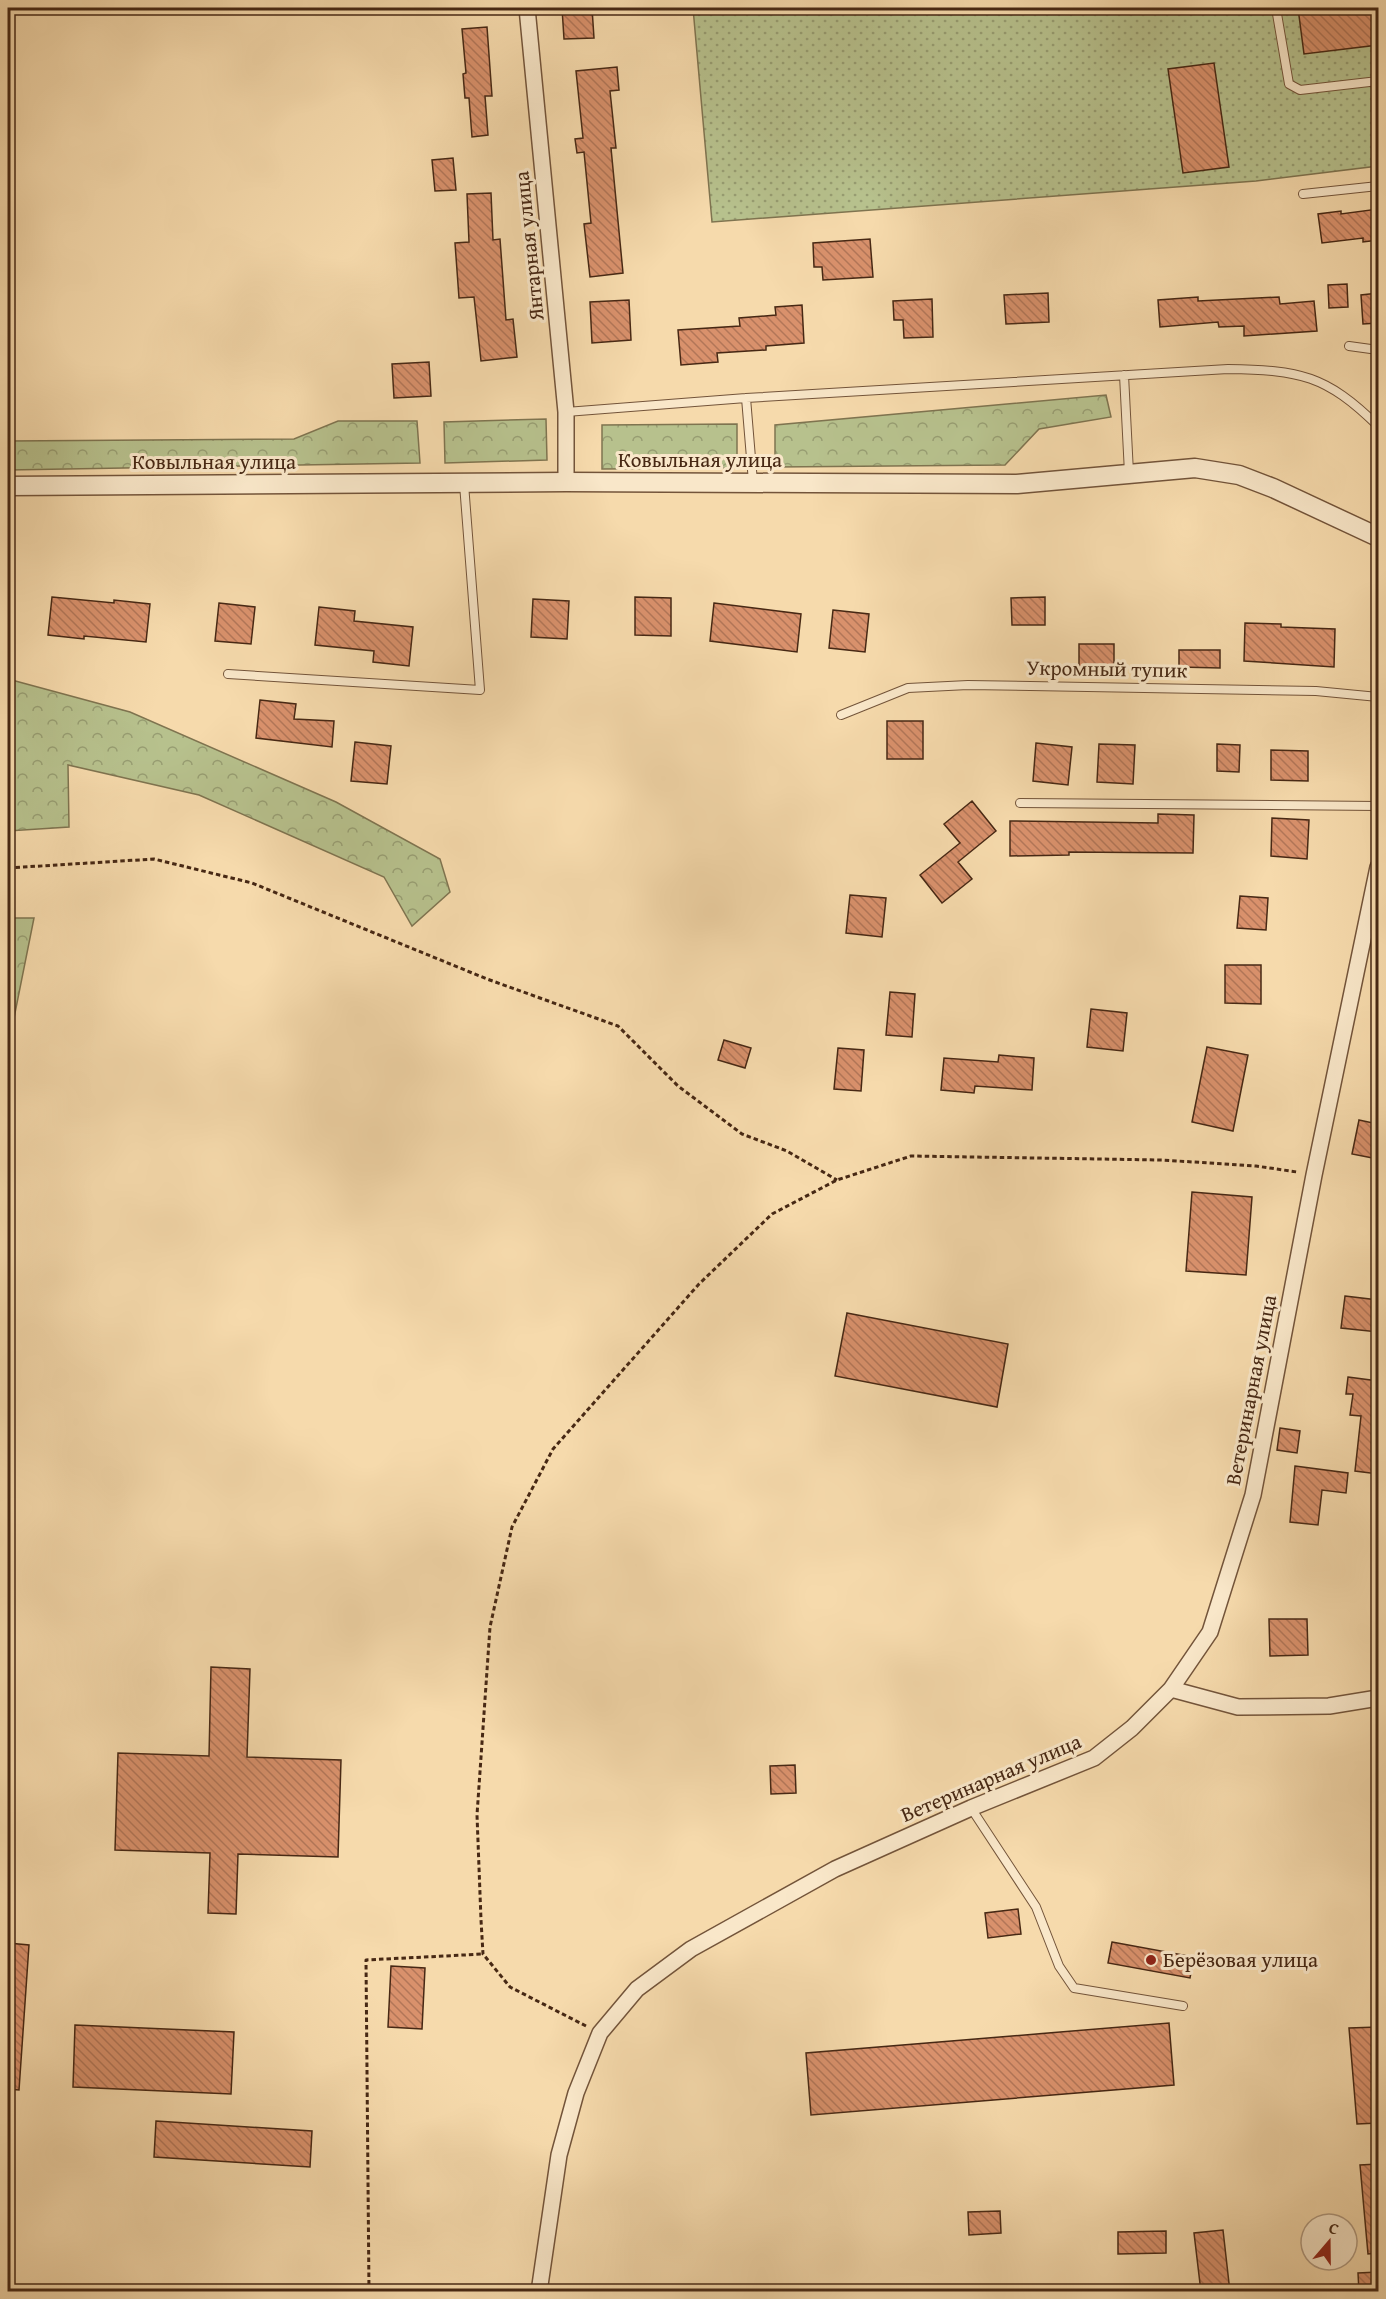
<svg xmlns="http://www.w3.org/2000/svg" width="1386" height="2299" font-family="'Gentium Book Plus',serif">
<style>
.grass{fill:url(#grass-dots);stroke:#7f7450;stroke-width:1.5}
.forest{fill:url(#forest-crowns);stroke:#7f7450;stroke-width:1.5}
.building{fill:url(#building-back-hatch);stroke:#472814;stroke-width:1.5}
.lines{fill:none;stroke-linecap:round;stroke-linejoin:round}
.service-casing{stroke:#73543a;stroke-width:10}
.minor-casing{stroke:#73543a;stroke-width:18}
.tertiary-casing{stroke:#73543a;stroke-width:21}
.path{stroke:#472814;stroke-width:3;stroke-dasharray:4.5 3;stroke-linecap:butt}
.service{stroke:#f9e7c9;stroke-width:8}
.minor{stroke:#f9e7c9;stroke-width:15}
.tertiary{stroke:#f9e7c9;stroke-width:18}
.poi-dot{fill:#8f2418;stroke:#f9e7c9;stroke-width:2}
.labels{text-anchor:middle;stroke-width:6;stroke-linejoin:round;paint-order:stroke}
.street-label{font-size:21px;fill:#472814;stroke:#f9e7c9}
.poi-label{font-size:21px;fill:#472814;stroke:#f9e7c9;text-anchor:start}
</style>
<defs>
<pattern id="grass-dots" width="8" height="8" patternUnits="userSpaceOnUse" patternTransform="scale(1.5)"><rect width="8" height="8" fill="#b7c18d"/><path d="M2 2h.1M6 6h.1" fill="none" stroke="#979d72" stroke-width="1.8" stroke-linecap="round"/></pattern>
<pattern id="forest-crowns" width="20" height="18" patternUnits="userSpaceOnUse" patternTransform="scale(1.5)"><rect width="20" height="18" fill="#b7c18d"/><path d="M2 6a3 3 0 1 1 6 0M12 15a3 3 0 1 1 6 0" fill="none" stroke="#979d72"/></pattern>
<pattern id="building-back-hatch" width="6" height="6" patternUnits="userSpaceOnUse" patternTransform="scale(1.5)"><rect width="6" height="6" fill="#d9916c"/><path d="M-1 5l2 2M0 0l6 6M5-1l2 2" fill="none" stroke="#b27658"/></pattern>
</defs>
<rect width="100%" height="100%" fill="#f6daac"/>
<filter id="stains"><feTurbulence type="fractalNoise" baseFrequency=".00333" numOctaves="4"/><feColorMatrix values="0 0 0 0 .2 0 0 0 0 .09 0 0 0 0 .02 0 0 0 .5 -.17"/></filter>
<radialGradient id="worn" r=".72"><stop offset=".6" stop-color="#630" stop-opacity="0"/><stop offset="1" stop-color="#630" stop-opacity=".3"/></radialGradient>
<path class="grass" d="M693,8H1378V166L1256,181L712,222Z"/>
<path class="forest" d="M1106,395L1111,417L1039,429L1005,465L775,467V425Z
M546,419L547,460L445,463L444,422Z
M338,421H417L420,463L8,470V441L294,439Z
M737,424V468L602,469V425Z
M8,679L130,712L336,802L440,859L450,892L412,926L384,877L199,795L68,765L69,827L8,831Z
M8,918H34L8,1048Z"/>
<path class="building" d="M562,8H592L594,38L564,39Z
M1298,8H1378V45L1304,54Z
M487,27L492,96H485L488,135L472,137L469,98H465L463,74L466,73L462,29Z
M1214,63L1229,167L1183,173L1168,69Z
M617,67L619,90L610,91L616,148H611L623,273L590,277L584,224L591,223L584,152L577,153L575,139L583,138L576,71Z
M453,158L456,190L435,191L432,160Z
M491,193L493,240L500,239L506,320L513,319L517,357L481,361L474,297L459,298L455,243L469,242L467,194Z
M1378,209V240L1363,242V238L1322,243L1318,214L1341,211V214Z
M870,239L873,277L823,280L822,267H814L813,243Z
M1347,284L1348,307L1329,308L1328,285Z
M1048,293L1049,322L1006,324L1004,295Z
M1378,293V323L1363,324L1361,295Z
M1198,297V301L1279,297L1280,304L1314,301L1317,331L1244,336V326L1219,327L1218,322L1160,327L1158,300Z
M932,299L933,337L904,338L903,320H894L893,301Z
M629,300L631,340L592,343L590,302Z
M802,305L804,343L766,346V350L717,353L718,362L681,365L678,330L740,326L739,318L776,315L775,307Z
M429,362L431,396L394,398L392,364Z
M52,597L114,603V600L150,604L146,642L84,636V639L48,635Z
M635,597L671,598V636L635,635Z
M1045,597V625H1012L1011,598Z
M533,599L569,601L567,639L531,637Z
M219,603L255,607L251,644L215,641Z
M714,603L801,614L797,652L710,641Z
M319,607L355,611L354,621L413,627L409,666L373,662L374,651L315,645Z
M833,610L869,614L865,652L829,648Z
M1245,623L1281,624V627L1335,629L1334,667L1244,661Z
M1079,644H1114V671L1079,669Z
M1179,650H1220V668L1179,667Z
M260,700L296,704L294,719L334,721L332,747L256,738Z
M887,721H923V759H887Z
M355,742L391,746L387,784L351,781Z
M1036,743L1072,747L1068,785L1033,781Z
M1099,744L1135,745L1133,784L1097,782Z
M1217,744L1240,745L1239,772L1217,771Z
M1271,750L1308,751V781L1271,780Z
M972,801L996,831L958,862L972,879L942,903L920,875L960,843L944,824Z
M1158,814L1194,815L1193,853L1069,852V855L1010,856V821L1158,823Z
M1272,818L1309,820L1307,859L1271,856Z
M850,895L886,898L882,937L846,933Z
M1240,896L1268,898L1266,930L1237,928Z
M1225,965H1261V1004L1225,1003Z
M890,992L915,994L912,1037L886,1035Z
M1091,1009L1127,1013L1123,1051L1087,1047Z
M724,1040L751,1048L745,1068L718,1060Z
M1207,1047L1248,1055L1233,1131L1192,1122Z
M838,1048L864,1050L861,1091L834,1089Z
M999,1055L1034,1058L1032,1090L975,1086L974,1093L941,1090L944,1058L998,1062Z
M1359,1120L1378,1124V1159L1352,1154Z
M1192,1192L1252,1197L1246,1275L1186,1271Z
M1345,1296L1378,1300V1332L1341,1328Z
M847,1313L1008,1344L997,1407L835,1376Z
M1348,1377L1378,1381V1474L1355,1471L1361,1416L1350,1415L1353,1394H1346Z
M1280,1428L1300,1431L1297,1453L1277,1450Z
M1295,1466L1348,1473L1346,1493L1322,1490L1318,1525L1290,1522Z
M1269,1619H1307L1308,1655L1270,1656Z
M211,1667L250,1669L247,1757L341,1760L338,1857L238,1854L236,1914L208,1913L210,1853L115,1850L118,1753L209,1756Z
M795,1765L796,1793L771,1794L770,1766Z
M1018,1909L1021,1934L988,1938L985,1913Z
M1112,1942L1194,1957L1190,1978L1108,1963Z
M8,1943L29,1945L19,2090L8,2089Z
M391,1966L425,1968L422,2029L388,2027Z
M1169,2023L1174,2085L811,2115L806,2053Z
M75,2025L234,2032L231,2094L73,2087Z
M1378,2027V2123L1357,2124L1349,2028Z
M156,2121L312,2131L310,2167L154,2157Z
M1378,2164V2253L1368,2254L1360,2165Z
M1000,2211L1001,2233L969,2235L968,2212Z
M1223,2230L1230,2292H1201L1194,2233Z
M1166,2231V2253L1118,2254V2232Z
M1378,2272V2292H1359L1358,2273Z"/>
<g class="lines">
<g class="service-casing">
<path id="service" d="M1276,8L1289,84L1300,90L1378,81
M1303,194L1378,186
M1349,346L1378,350
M1124,375L1129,473
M746,398L753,482
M566,412L746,398L1228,369C1300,370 1326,375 1378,426
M228,674L480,690L464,484
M841,715L908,688L968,685L1316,691L1378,697
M1020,803L1378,806
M971,1808L1036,1907L1059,1966L1074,1988L1183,2006"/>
</g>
<g class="minor-casing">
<path id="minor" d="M527,8L566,412V482
M1171,1689L1238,1707L1329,1706L1378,1698
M539,2292L559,2155L576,2093L600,2033L637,1989L691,1949L835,1869L971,1808L1094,1758L1132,1728L1171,1689L1210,1632L1253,1495L1314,1175L1378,867"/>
</g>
<g class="tertiary-casing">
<path id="tertiary" d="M8,486L566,482L1017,484L1195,468L1239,475L1273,488L1378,537"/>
</g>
<path class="path" d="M8,868L154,859L252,883L487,979L618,1026L678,1086L742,1134L787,1151L837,1180
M586,2026L510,1987L483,1954L481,1920L477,1815L490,1627L512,1527L553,1449L699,1284L772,1214L837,1180L911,1156L1162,1160L1256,1166L1297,1172
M369,2292L366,1960L483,1954"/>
<use href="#service" class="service"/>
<use href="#minor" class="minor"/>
<use href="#tertiary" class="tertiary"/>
</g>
<circle class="poi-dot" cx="1151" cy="1960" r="6"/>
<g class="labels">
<g class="street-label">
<text transform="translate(529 246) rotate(-96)" y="7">Янтарная улица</text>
<text x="700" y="467">Ковыльная улица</text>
<text x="214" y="469">Ковыльная улица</text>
<text transform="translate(1107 669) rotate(1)" y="7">Укромный тупик</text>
<text transform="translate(1251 1390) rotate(-79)" y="7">Ветеринарная улица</text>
<text transform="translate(991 1778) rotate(-23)" y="7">Ветеринарная улица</text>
</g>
<g class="poi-label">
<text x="1163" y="1967">Берёзовая улица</text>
</g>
</g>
<rect width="1386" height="2299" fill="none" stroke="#f6daac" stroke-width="30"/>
<rect x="9" y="9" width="1368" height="2281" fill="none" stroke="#472814" stroke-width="3"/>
<rect x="15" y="15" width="1356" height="2269" fill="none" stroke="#472814" stroke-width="1.5"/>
<g transform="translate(1329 2242) rotate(20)"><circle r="28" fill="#f9e7c9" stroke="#b29b81" stroke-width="1.5"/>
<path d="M0-4.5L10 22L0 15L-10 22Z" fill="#8f2418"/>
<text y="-9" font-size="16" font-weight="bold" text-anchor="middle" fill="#472814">С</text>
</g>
<rect width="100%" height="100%" filter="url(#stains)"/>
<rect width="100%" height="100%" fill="url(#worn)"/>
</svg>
